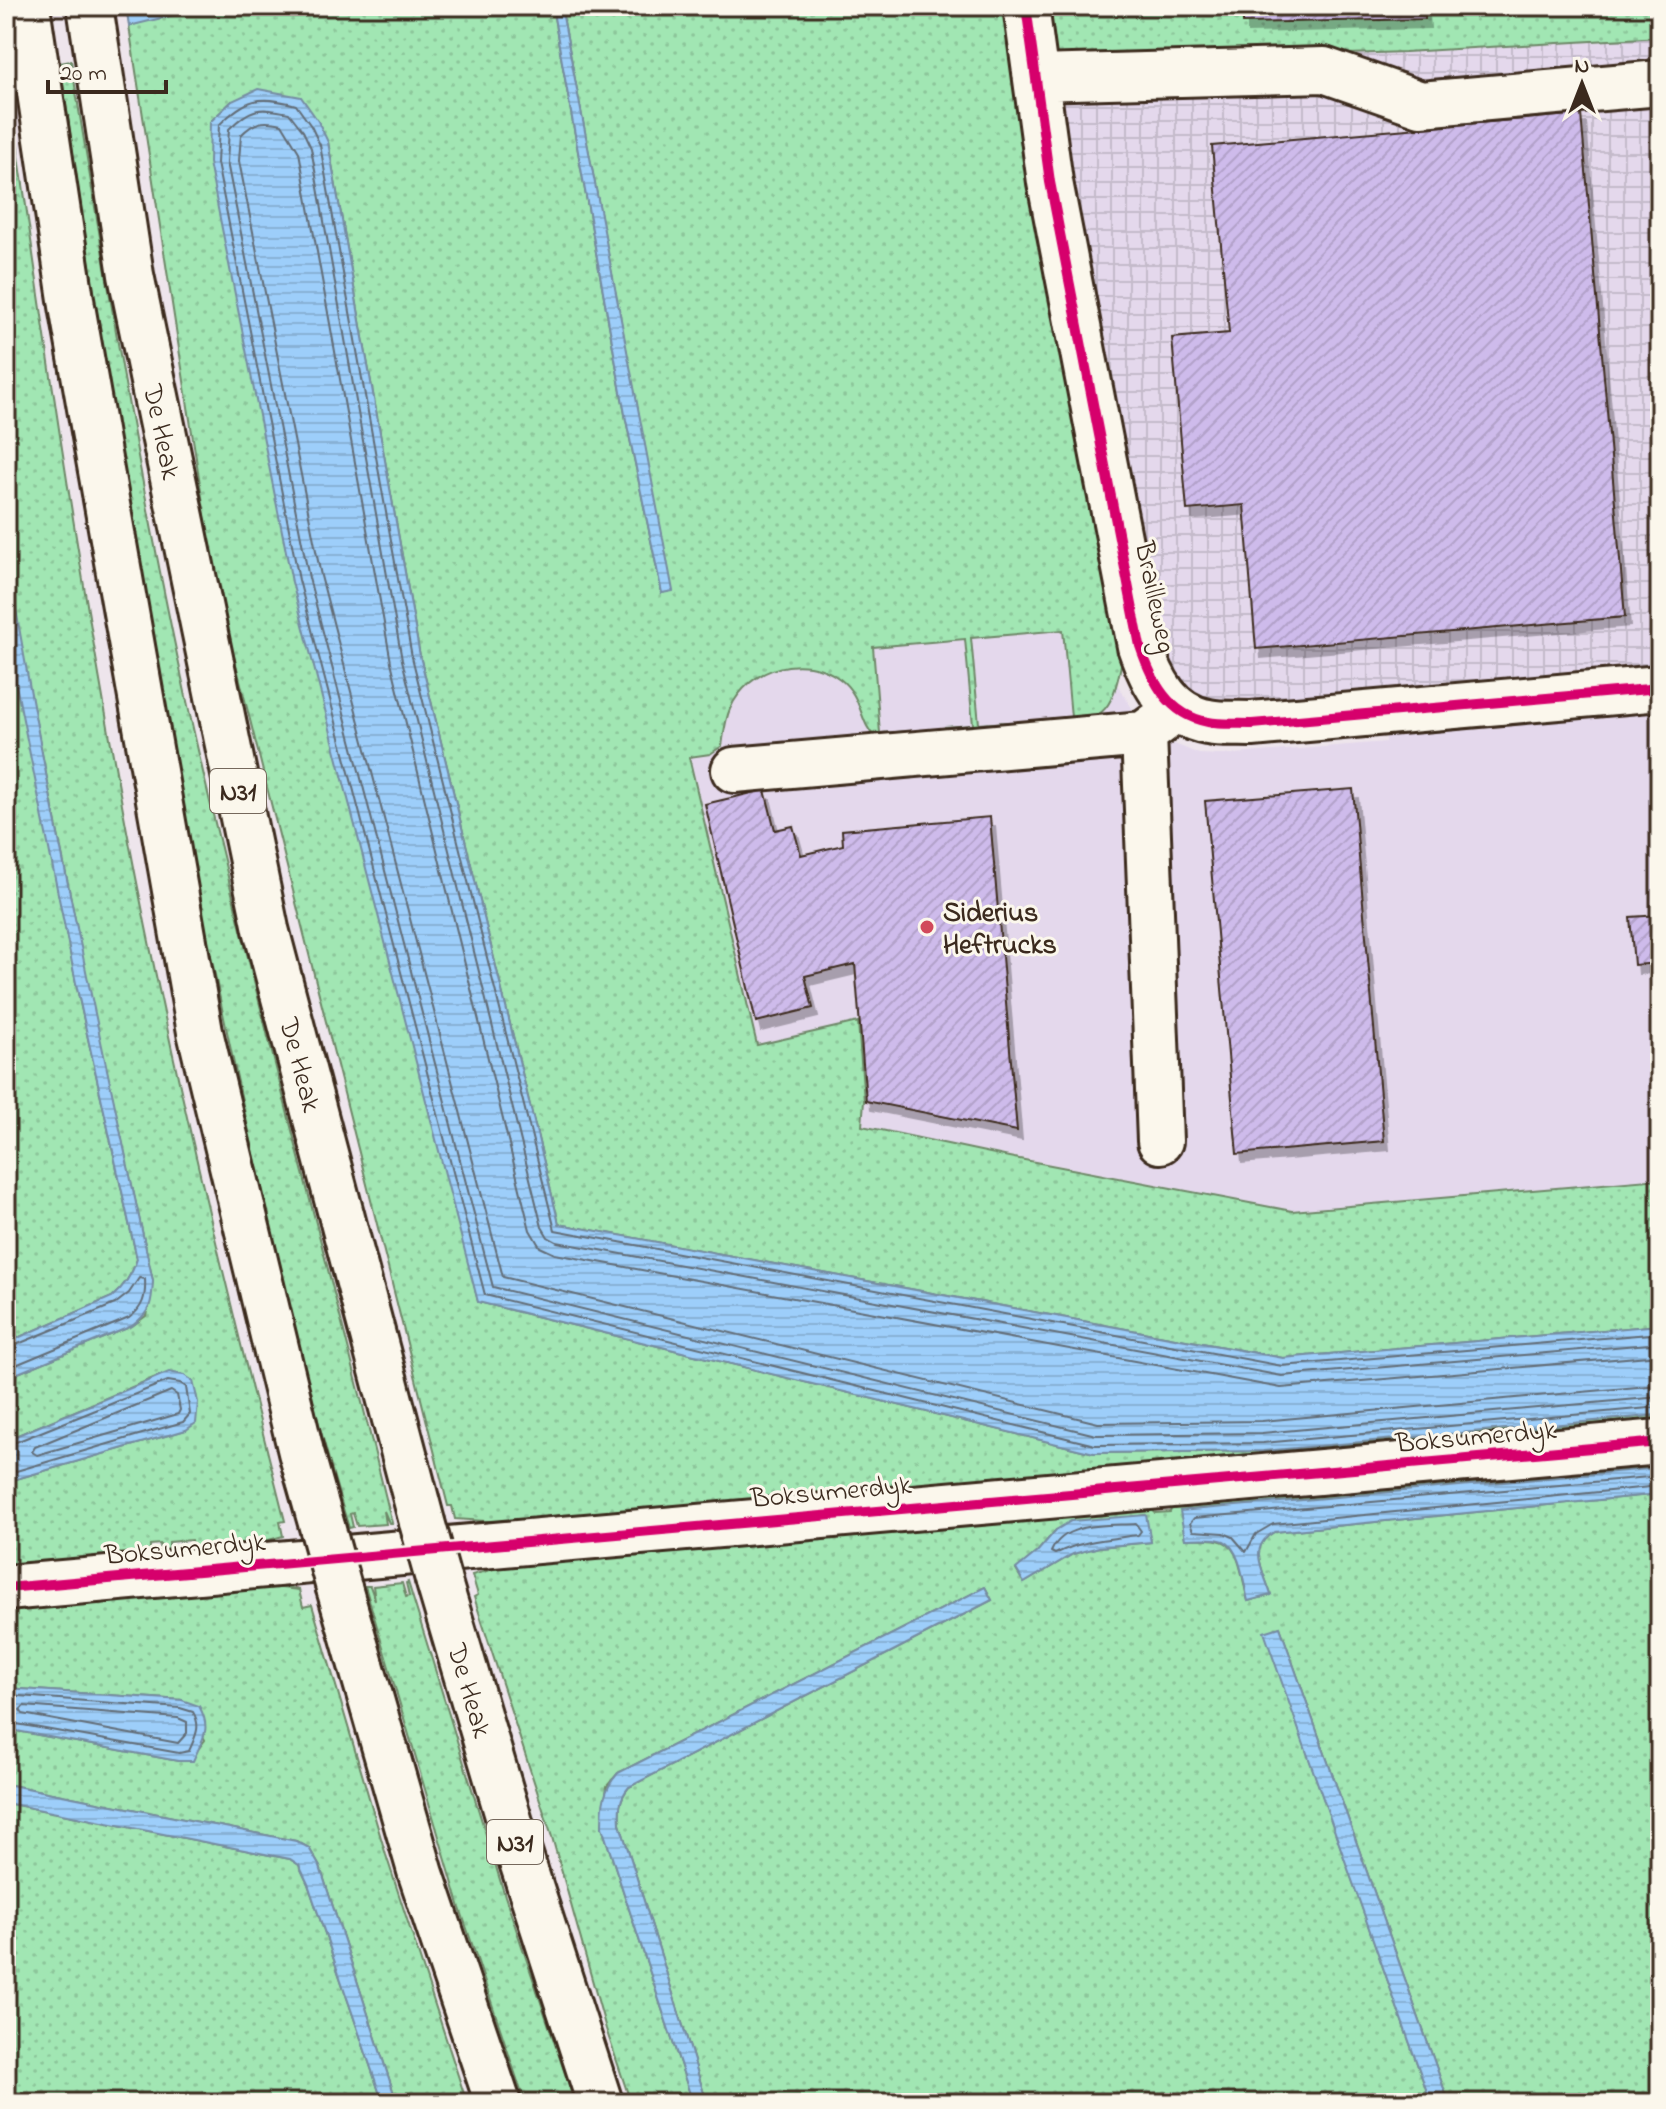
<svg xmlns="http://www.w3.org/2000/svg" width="1666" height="2109" font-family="'Indie Flower',sans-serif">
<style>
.built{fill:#e4d8ec}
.industrial{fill:url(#industrial-grid)}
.grass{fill:url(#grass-dots);stroke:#6e8868;stroke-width:2;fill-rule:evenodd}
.water{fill:url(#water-rules);stroke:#768ca2;stroke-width:2}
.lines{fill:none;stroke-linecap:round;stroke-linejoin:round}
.shore{stroke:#626c76;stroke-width:2}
.building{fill:url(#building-hatch);stroke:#3b2a1e;stroke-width:2;filter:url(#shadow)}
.minor-casing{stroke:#3b2a1e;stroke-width:50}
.highway-casing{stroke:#3b2a1e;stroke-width:50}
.minor{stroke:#fbf7ec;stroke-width:44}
.highway{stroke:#fbf7ec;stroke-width:44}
.highway-bridge-casing{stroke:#3b2a1e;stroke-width:50;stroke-linecap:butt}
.highway-bridge{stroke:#fbf7ec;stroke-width:44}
.cycleway-casing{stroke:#fbf7ec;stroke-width:15}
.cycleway{stroke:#d6006c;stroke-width:10}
.poi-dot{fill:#d1495b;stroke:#fbf7ec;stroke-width:3}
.labels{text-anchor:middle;stroke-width:6;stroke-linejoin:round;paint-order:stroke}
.shield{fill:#fbf7ec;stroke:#75685c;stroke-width:2}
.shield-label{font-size:26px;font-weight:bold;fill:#3b2a1e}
.street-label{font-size:28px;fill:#3b2a1e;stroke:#fbf7ec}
.poi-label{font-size:28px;font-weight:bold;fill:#3b2a1e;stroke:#fbf7ec;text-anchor:start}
</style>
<defs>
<pattern id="industrial-grid" width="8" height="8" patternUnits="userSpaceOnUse" patternTransform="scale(2)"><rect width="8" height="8" fill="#e4d8ec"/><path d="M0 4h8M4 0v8" fill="none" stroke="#c4baca"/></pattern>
<pattern id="grass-dots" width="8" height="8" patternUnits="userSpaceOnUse" patternTransform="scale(2)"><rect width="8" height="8" fill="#a1e6b3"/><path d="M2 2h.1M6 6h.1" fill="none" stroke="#8cc59a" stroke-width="1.8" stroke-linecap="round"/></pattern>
<pattern id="water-rules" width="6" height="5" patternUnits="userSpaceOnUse" patternTransform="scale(2)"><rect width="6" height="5" fill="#9dcefa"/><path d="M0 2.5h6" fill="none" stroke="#88b1d6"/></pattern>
<pattern id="building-hatch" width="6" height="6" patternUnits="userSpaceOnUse" patternTransform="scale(2)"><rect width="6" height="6" fill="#cebbeb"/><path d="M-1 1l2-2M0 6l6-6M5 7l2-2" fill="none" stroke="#b2a1c9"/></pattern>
<filter id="shadow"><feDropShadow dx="5" dy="9" stdDeviation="0" flood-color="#0004"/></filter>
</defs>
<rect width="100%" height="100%" fill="#eee5ec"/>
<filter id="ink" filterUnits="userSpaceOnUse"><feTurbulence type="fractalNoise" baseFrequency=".0125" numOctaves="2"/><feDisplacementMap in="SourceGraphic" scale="16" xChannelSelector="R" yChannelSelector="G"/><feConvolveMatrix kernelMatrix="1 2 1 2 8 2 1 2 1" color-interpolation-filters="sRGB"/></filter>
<g filter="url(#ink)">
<path class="built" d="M1097,597L1117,684L1137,716L1160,738L1199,754L1223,755L1386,742V735L1660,709V1179L1292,1211L749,1105L644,677Z"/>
<path class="industrial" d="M1660,37V667L1210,706L1168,673L1070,177L1055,64L1405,52Z"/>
<path class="grass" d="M195,6H552L626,420L662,593L672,590L561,6H1005L1122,660C1110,722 1101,719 1042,725L1041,720L1071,717L1063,630L971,638L979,724L1007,722L1008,728L945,733V727L973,725L965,639L873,647L880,733L909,731L910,735L875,737C859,722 863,697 840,679C803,651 748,668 730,709C725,720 724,734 722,746L710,754L689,757L757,1045L858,1022L864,1101L862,1126L1009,1157L1292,1211L1660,1179V1325L1283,1358L559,1224L420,656L328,142L232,101L210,122L478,1302L1094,1453L1263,1451L1660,1415V1427L516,1523L455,1519L452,1506H448L215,581L129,26Z
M1047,6H1660V37L1405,52L1055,64Z
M71,61C110,299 148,537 203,772C261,1023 331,1272 392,1523H389L384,1511L386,1524L357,1526L353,1513L350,1514L353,1527L349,1528C306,1390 275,1246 243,1105C166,761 110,412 60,63Z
M6,65C42,321 79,576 127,831C171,1063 227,1292 285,1521L280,1522L283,1536L237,1549L193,1555L191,1540L169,1542V1556H161L160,1544L150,1545V1558L6,1571V1482L186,1430L158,1376L6,1440V1378L132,1326L146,1316L153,1281L90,995L25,668L6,550Z
M6,625L79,998L137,1259C132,1275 125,1286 112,1297L6,1343Z
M1660,1456V1468L1181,1511L1185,1539C1196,1539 1213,1537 1224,1542C1241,1549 1243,1585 1248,1601L1271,1595C1263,1569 1247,1548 1274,1532L1660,1494V2103H1449L1280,1627L1265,1633L1431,2103H707L620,1824C619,1809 619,1799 629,1787L992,1600L985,1587L618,1773L607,1786L602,1827L693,2103H631L606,2029L552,1837L474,1597L478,1595L472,1575L526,1560L1151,1507L1155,1513L1170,1512L1174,1502ZM1145,1515L1151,1542L1099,1547L1073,1554L1024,1583L1016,1570L1037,1552L1056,1530Z
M408,1582L505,1896L575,2103H525L460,1908L365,1586H370L375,1600L373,1586L402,1583L406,1597L409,1596L406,1583Z
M247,1584L299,1590L303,1607L312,1605L386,1855L467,2103H397L320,1867L309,1848L296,1841L6,1784V1729L178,1761L199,1748L205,1740L182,1700L6,1688V1604Z
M6,1803L290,1859L299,1865L308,1884L383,2103H6Z"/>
<path class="water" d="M126,6H195L174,15L129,26Z
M552,6H561L673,591L662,593L626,420Z
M258,89L301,97L318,121L328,142L420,656L559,1224L1283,1358L1660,1325V1415L1263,1451L1094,1453L478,1302L292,582L209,163L210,122L232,101Z
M6,550C46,796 100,1038 153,1281C152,1303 151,1312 132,1326L6,1378V1343L112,1297C125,1286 132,1275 137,1259L79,998L13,670L6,625Z
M169,1372L184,1375L193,1381L198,1402L196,1423L186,1430L6,1482V1440Z
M1660,1468V1494L1274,1532C1247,1548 1263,1569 1271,1595L1248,1601C1244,1585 1241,1549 1224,1541C1213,1537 1196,1539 1185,1539L1180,1511Z
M1146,1515L1151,1542L1099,1547L1073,1554L1024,1583L1016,1569L1037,1552L1056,1530L1071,1521Z
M985,1587L992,1600L629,1787C619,1799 619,1809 620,1824L707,2103H693L602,1827C602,1805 603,1790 618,1773Z
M1280,1627L1449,2103H1431L1264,1632Z
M6,1688L182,1700L199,1706C212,1729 203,1738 193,1761H178L6,1729Z
M6,1784L296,1841L309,1848L320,1867L397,2103H383L308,1884L299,1865L290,1859L6,1803Z"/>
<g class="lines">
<path class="shore" d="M1660,1333L1282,1366L555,1230L412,657L320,145L311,126L296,105C258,95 247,98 219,125L217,163L299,580L485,1295L1095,1445L1263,1443L1660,1407
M1660,1343L1282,1376L557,1242L548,1237L542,1227L402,660L311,148L303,131L289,113C259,107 251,107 229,129L227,162L309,578L493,1287L1096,1435L1262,1433L1660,1397
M6,1349L115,1304L129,1293L139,1278L145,1279C146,1297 143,1308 129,1318L6,1369
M1660,1355L1281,1388L555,1254L540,1247L530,1230L391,662L299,152L282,124C263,120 255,121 241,135L239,161L321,576L503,1277L1098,1423L1262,1421L1660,1385
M171,1391L177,1395L180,1410L178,1414L37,1455L32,1452L35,1447Z
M6,1446L168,1381L180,1383L186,1387L190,1414L183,1422L6,1474
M1660,1476L1194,1518L1190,1523L1193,1531L1224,1533L1233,1537L1246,1552L1256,1534L1273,1524L1660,1486
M1136,1524L1141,1531L1138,1535C1109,1539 1082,1540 1055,1554L1051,1552C1064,1521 1107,1526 1136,1524Z
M6,1695L180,1708L193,1712C202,1727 195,1737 189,1751L179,1753L6,1722
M24,1706L178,1718L187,1722V1733L178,1743L23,1714L20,1710Z"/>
</g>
<path class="building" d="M1243,6H1424L1425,19L1243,23Z
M1581,114L1625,617L1256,649L1244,505L1187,510L1172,338L1229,333L1212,146Z
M1353,789L1384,1141L1237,1154L1205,801Z
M765,790L775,830L793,826L801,855L843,845L842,830L990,817L1017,1131L866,1101L855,964L805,976L813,1008L756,1022L705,804Z
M1660,915V963L1634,965L1630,917Z"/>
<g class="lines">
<g class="minor-casing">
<path id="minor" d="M1026,6L1050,182L1140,646C1152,681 1168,715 1208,722C1222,725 1238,723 1252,724L1660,688
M1036,78L1324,70L1421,104L1660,83
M1144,734L1160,1141
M734,770L1144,734L1176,710
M6,1588L1660,1442"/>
</g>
<g class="highway-casing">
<g id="highway">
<path d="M27,6L72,306L200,1032L301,1452L323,1530"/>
<path id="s1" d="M90,6L131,275L266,929L422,1522"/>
<path id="s2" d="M438,1579L516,1843L600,2103"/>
<path d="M339,1588L421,1874L498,2103"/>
</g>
</g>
<use href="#minor" class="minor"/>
<use href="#highway" class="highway"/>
<g class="highway-bridge-casing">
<path id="highway-bridge" d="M422,1522L438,1579
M323,1530L339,1588"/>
</g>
<use href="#highway-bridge" class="highway-bridge"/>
<g class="cycleway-casing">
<path id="cycleway" d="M1026,6L1050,182L1140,646C1152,681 1168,715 1208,722C1222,725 1238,723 1252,724L1660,688
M6,1588L1660,1442"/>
</g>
<use href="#cycleway" class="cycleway"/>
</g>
</g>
<circle class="poi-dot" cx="927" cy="927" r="8"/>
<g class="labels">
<g class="shield">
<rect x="210" y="769" width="56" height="44" rx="6"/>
<rect x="487" y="1820" width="56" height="44" rx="6"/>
</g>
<g class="shield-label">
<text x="238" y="800">N31</text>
<text x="515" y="1851">N31</text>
</g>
<g class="street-label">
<text dy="10" stroke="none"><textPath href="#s1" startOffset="432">De Heak</textPath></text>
<text transform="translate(1157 597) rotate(78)" y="10">Brailleweg</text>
<text dy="10" stroke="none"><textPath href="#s1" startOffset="1080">De Heak</textPath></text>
<text transform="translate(1476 1435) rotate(-5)" y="10">Boksumerdyk</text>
<text transform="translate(831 1490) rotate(-5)" y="10">Boksumerdyk</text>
<text transform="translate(185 1547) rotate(-5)" y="10">Boksumerdyk</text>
<text dy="10" stroke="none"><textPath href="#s2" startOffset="116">De Heak</textPath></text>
</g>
<g class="poi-label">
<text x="943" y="921">Siderius<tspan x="943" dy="32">Heftrucks</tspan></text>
</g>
</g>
<rect width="1666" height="2109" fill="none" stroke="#fbf7ec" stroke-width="32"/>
<rect x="16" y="16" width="1634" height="2077" fill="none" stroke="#3b2a1e" stroke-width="3" filter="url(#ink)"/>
<g transform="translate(1582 84)" stroke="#fbf7ec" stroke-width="6" paint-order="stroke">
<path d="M0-6L14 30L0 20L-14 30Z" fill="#3b2a1e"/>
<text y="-12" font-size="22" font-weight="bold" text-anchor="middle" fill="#3b2a1e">N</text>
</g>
<path d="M48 80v12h118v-12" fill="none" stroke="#3b2a1e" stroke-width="4"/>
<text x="60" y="80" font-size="24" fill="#3b2a1e" stroke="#fbf7ec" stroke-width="6" paint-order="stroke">20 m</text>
</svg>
